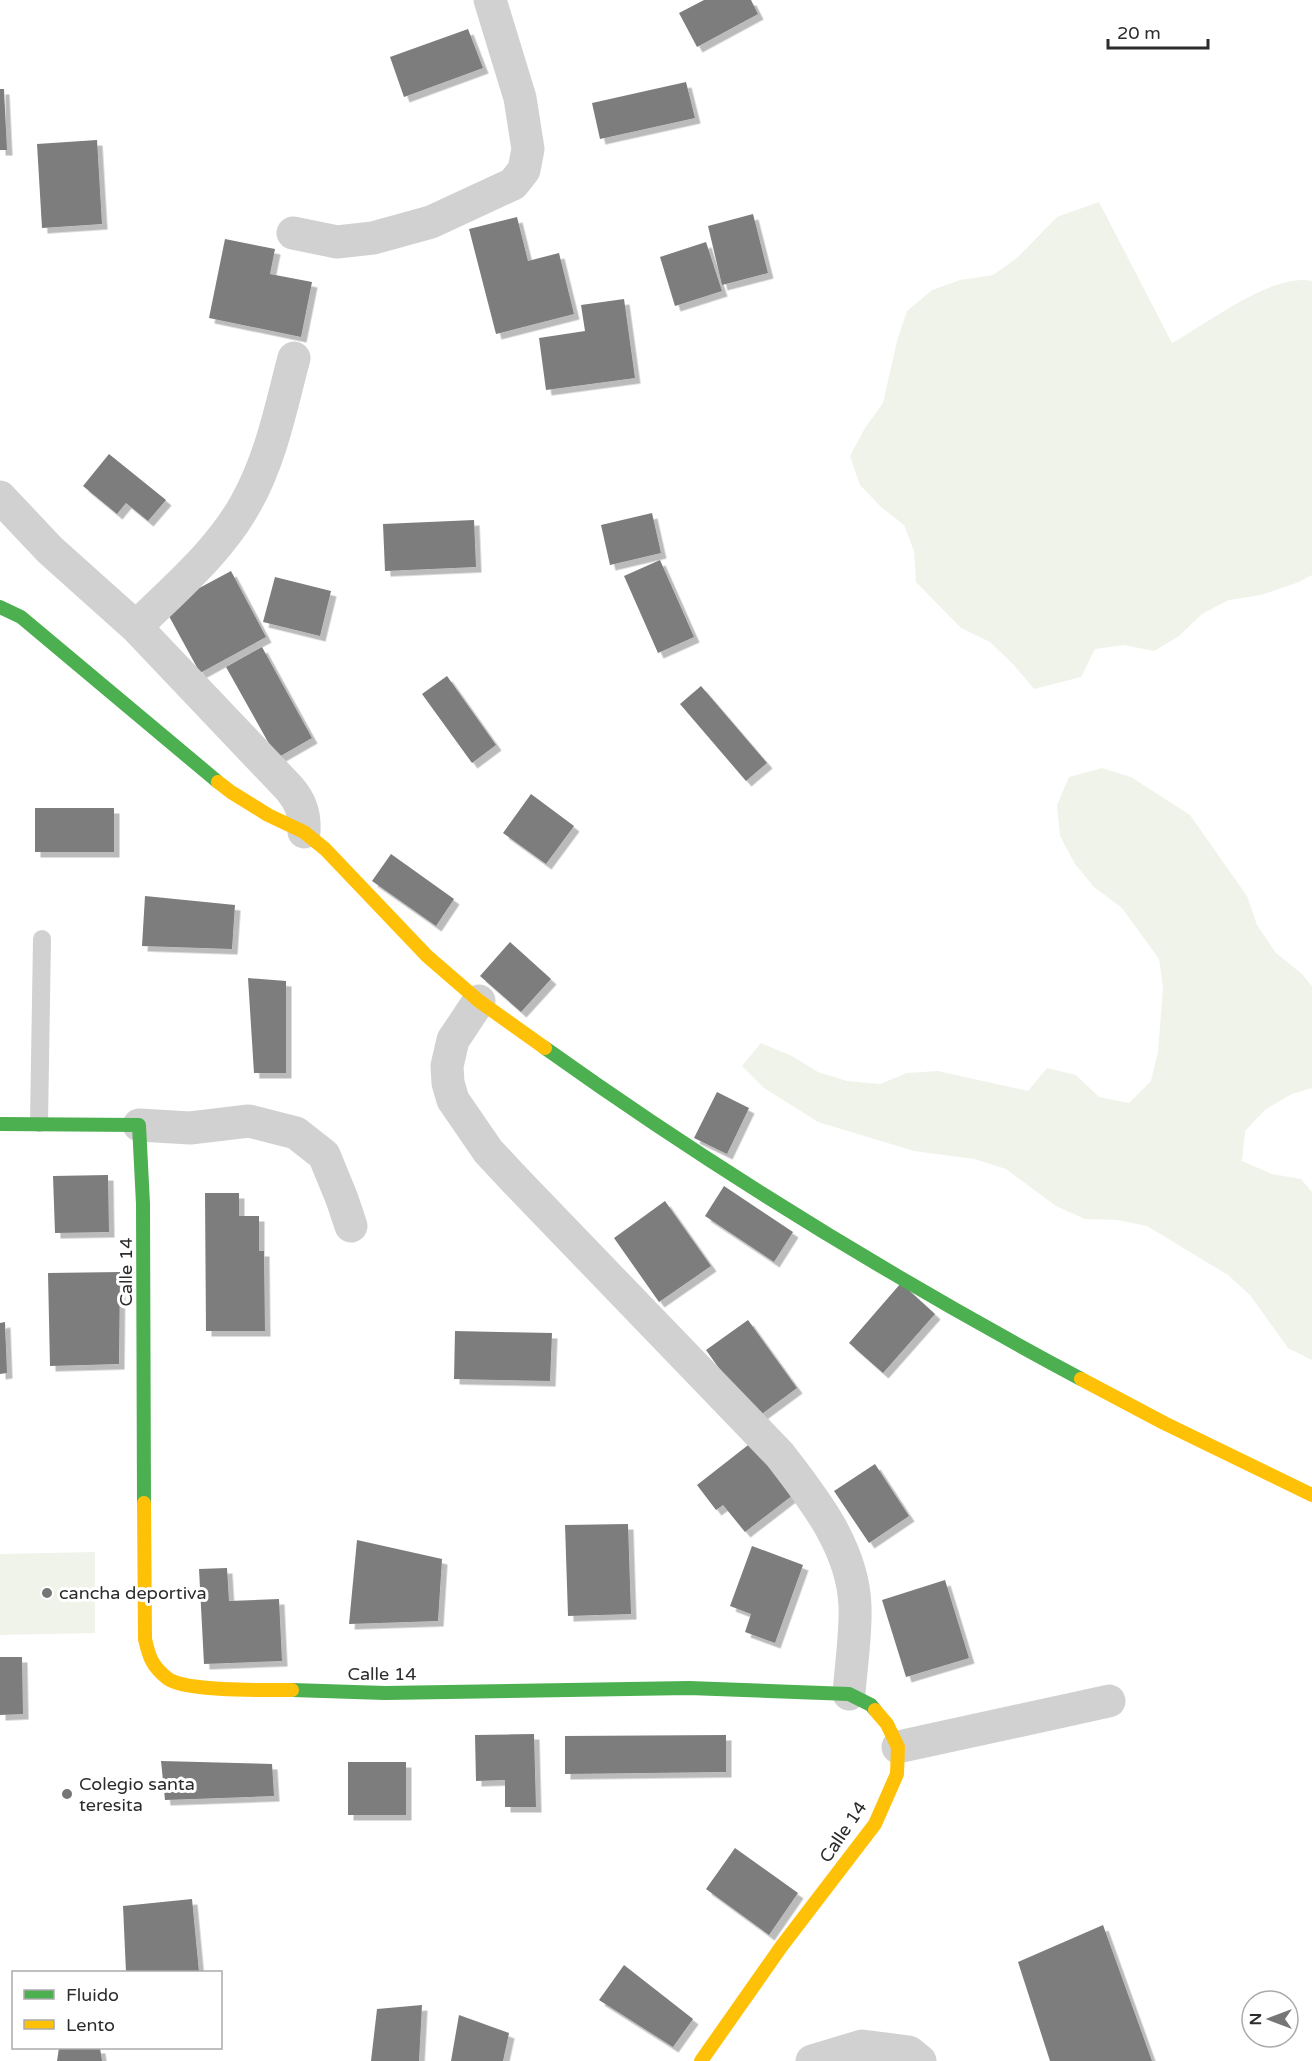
<svg xmlns="http://www.w3.org/2000/svg" width="1312" height="2061" font-family="'Varela Round',sans-serif">
<style>
.green{fill:#f0f3ea}
.building{fill:#7d7d7d;filter:url(#shadow)}
.lines{fill:none;stroke-linecap:round;stroke-linejoin:round}
.lane{stroke:#d1d1d1;stroke-width:18}
.street{stroke:#d1d1d1;stroke-width:33}
.fast{stroke:#4caf50;stroke-width:14}
.slow{stroke:#ffc107;stroke-width:14}
.poi-dot{fill:#767676;stroke:#fff;stroke-width:2}
.labels{text-anchor:middle;stroke-width:6;stroke-linejoin:round;paint-order:stroke}
.street-label{font-size:18px;fill:#2c2c2c;stroke:#fff}
.poi-label{font-size:18px;fill:#2c2c2c;stroke:#fff;text-anchor:start}
</style>
<defs>
<filter id="shadow"><feDropShadow dx="5.5" dy="5.5" stdDeviation="0" flood-color="#0004"/></filter>
</defs>
<rect width="100%" height="100%" fill="#fff"/>
<path class="green" d="M1099,202L1172,343C1207,324 1273,272 1312,281V575L1299,582L1261,595L1229,600L1202,614L1179,636L1154,651L1124,645L1095,649L1081,677L1034,689L1013,664L990,642L961,628L916,582L914,551L904,525L881,507L860,485L850,456L865,428L883,403L897,341L907,311L932,290L960,280L993,275L1017,258L1057,217Z
M1102,768L1131,777L1190,815L1247,896L1257,925L1276,953L1302,974L1312,986V1088L1292,1094L1266,1109L1245,1131L1242,1161L1272,1174L1301,1179L1312,1192V1360L1288,1348L1250,1295L1228,1275L1147,1226L1117,1220L1085,1219L1056,1206L1006,1169L974,1159L914,1151L818,1122L764,1088L742,1066L761,1043L792,1056L818,1072L847,1081L880,1084L907,1073L938,1071L1028,1091L1047,1068L1076,1075L1099,1097L1129,1103L1151,1081L1158,1052L1163,987L1159,959L1122,908L1094,887L1075,864L1060,836L1057,805L1069,777Z
M95,1552V1633L0,1635V1554Z"/>
<path class="building" d="M704,0H751L758,14L697,47L679,13Z
M468,29L483,68L404,97L390,57Z
M686,82L695,118L600,139L592,103Z
M0,89H4L7,150H0Z
M97,140L102,224L42,228L37,144Z
M753,214L768,273L722,285L708,226Z
M517,217L528,261L559,253L574,314L496,334L469,229Z
M225,239L275,249L270,274L312,282L301,337L209,318Z
M706,242L722,291L675,306L660,257Z
M624,299L635,378L546,390L539,338L585,331L581,305Z
M109,454L166,500L148,521L126,503L117,514L83,486Z
M652,513L661,553L610,565L601,525Z
M474,520L476,567L385,571L383,524Z
M660,560L694,637L658,653L624,576Z
M231,571L266,637L200,673L164,607Z
M275,577L331,591L320,636L263,622Z
M262,647L312,738L277,758L226,667Z
M447,676L496,745L472,763L422,694Z
M701,686L767,763L746,781L680,704Z
M531,794L574,826L546,864L503,833Z
M35,808H114V852H35Z
M391,854L454,899L436,926L372,881Z
M145,896L235,905L232,949L142,946Z
M510,942L551,979L521,1012L480,976Z
M248,978L286,981V1073H254Z
M717,1092L749,1108L727,1154L694,1138Z
M108,1175L109,1232L55,1233L53,1176Z
M724,1186L793,1232L774,1262L705,1216Z
M205,1193H239V1216H259V1251H264L265,1331H206Z
M665,1201L711,1266L659,1302L614,1238Z
M120,1272L119,1364L50,1366L48,1273Z
M901,1283L935,1314L883,1373L849,1343Z
M748,1320L797,1388L755,1419L706,1350Z
M5,1322L7,1373L0,1374V1323Z
M455,1331L552,1333L550,1381L454,1379Z
M752,1442L793,1495L745,1532L723,1505L716,1510L697,1485Z
M875,1464L909,1516L869,1543L834,1491Z
M628,1524L631,1614L568,1616L565,1525Z
M357,1540L442,1559L438,1621L349,1624Z
M752,1546L803,1565L775,1643L745,1632L751,1614L730,1606Z
M227,1568L229,1601L279,1599L282,1661L204,1664L199,1569Z
M945,1580L969,1658L906,1677L882,1600Z
M0,1657H22L23,1714L0,1715Z
M534,1734L536,1807H505V1780L476,1781L475,1735Z
M726,1735V1772L565,1774V1736Z
M161,1761L272,1764L274,1796L165,1800Z
M348,1762H406V1815H348Z
M735,1848L798,1893L769,1935L706,1889Z
M192,1899L199,1972H126L123,1906Z
M1103,1925L1152,2061H1050L1018,1962Z
M624,1965L693,2019L673,2047L599,2000Z
M422,2005L419,2061H371L377,2009Z
M459,2015L509,2033L503,2061H451Z
M59,2048H100L102,2061H57Z"/>
<g class="lines">
<path class="lane" d="M39,1123L42,939"/>
<path class="street" d="M293,233L337,242L373,238L431,222L513,184L524,170L528,149L520,98L490,0
M0,497L50,550L136,627L289,788C301,802 305,814 304,832
M136,627C174,589 220,551 246,503C271,459 281,407 294,358
M479,1001L453,1040L447,1066L448,1083L453,1100L488,1151L515,1180L780,1455C814,1499 853,1548 855,1606C856,1635 851,1665 849,1694
M139,1125L190,1128L249,1121L296,1133L324,1155L342,1199L351,1226
M898,1747L1109,1701
M812,2061L862,2046L909,2052L920,2061"/>
<path class="fast" d="M0,607L21,617L218,782
M545,1048C716,1170 896,1280 1081,1379
M0,1124L139,1125L143,1204L144,1503
M292,1690L385,1693L689,1688L849,1694L871,1705L875,1710"/>
<path class="slow" d="M218,782L231,792L268,815L304,832L325,849L427,956L479,1001L545,1048
M1081,1379L1164,1423L1312,1495
M144,1503L145,1639C149,1657 152,1666 167,1678C184,1692 267,1690 292,1690
M701,2061L781,1947L875,1824L897,1774L898,1747L887,1724L875,1710"/>
</g>
<g class="poi-dot">
<circle cx="47" cy="1593" r="6"/>
<circle cx="67" cy="1794" r="6"/>
</g>
<g class="labels">
<g class="street-label">
<text transform="translate(126 1272) rotate(-90)" y="6">Calle 14</text>
<text x="382" y="1680">Calle 14</text>
<text transform="translate(843 1832) rotate(-56)" y="6">Calle 14</text>
</g>
<g class="poi-label">
<text x="59" y="1599">cancha deportiva</text>
<text x="79" y="1790">Colegio santa<tspan x="79" dy="21">teresita</tspan></text>
</g>
</g>
<rect x="12" y="1971" width="210" height="78" fill="#ffffff" stroke="#ababab" stroke-width="1.5"/>
<rect x="24" y="1990" width="30" height="9" fill="#4caf50" stroke="#ababab" stroke-width="1.5"/>
<text x="66" y="2001" font-size="18" fill="#2c2c2c">Fluido</text>
<rect x="24" y="2020" width="30" height="9" fill="#ffc107" stroke="#ababab" stroke-width="1.5"/>
<text x="66" y="2031" font-size="18" fill="#2c2c2c">Lento</text>
<g transform="translate(1270 2019) rotate(270)"><circle r="28" fill="#ffffff" stroke="#ababab" stroke-width="1.5"/>
<path d="M0-4.5L10 22L0 15L-10 22Z" fill="#767676"/>
<text y="-9" font-size="16" font-weight="bold" text-anchor="middle" fill="#2c2c2c">N</text>
</g>
<path d="M1108 39v9h100v-9" fill="none" stroke="#2c2c2c" stroke-width="3"/>
<text x="1117" y="39" font-size="18" fill="#2c2c2c" stroke="#ffffff" stroke-width="4.5" paint-order="stroke">20 m</text>
</svg>
